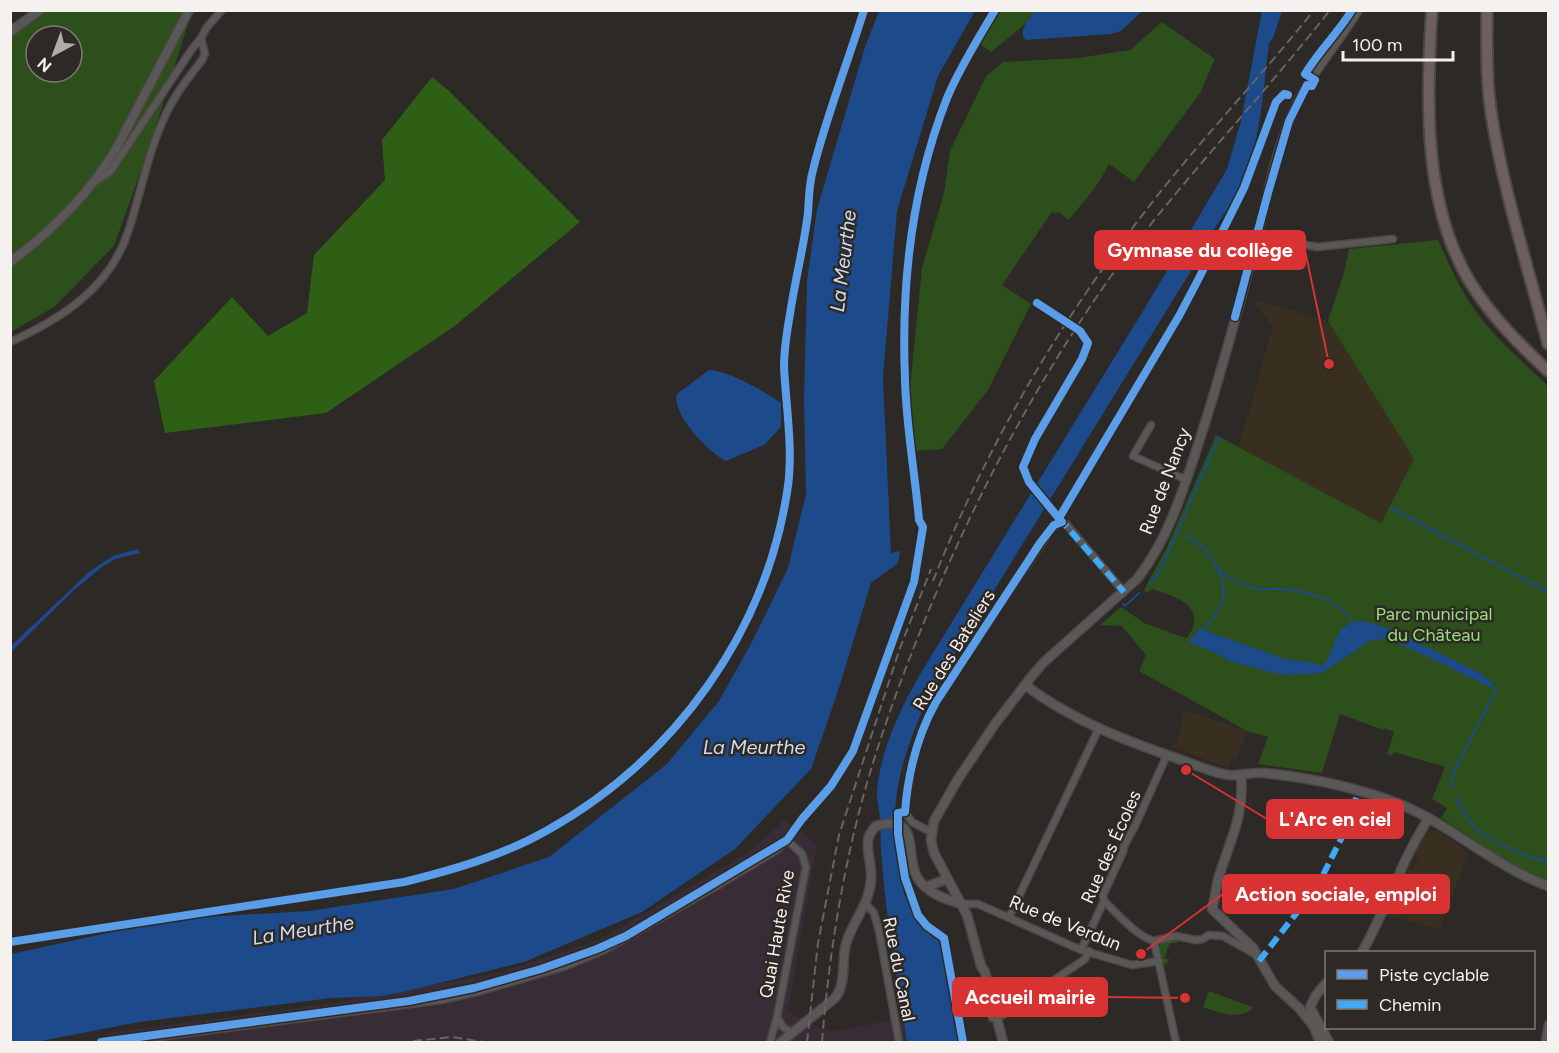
<svg xmlns="http://www.w3.org/2000/svg" width="1559" height="1053" font-family="Figtree,sans-serif">
<style>
.industrial{fill:#382c37}
.education{fill:#392f21}
.green{fill:#2c4f1c;fill-rule:evenodd}
.forest{fill:#2f5f14}
.water{fill:#1d4a8a}
.lines{fill:none;stroke-linecap:round;stroke-linejoin:round}
.stream{stroke:#1d4a8a;stroke-width:2}
.street-casing{stroke:#4a4745;stroke-width:9}
.secondary-casing{stroke:#4a4745;stroke-width:11}
.highway-casing{stroke:#4a4745;stroke-width:14}
.street{stroke:#5a5857;stroke-width:6}
.secondary{stroke:#5a5857;stroke-width:8}
.highway{stroke:#6c5f5d;stroke-width:10}
.rail{stroke:#676462;stroke-width:2;stroke-dasharray:9 4.5;stroke-linecap:butt}
.quiet{stroke:#3fa9f5;stroke-width:6;stroke-dasharray:12 6;stroke-linecap:butt}
.cycleway-casing{stroke:#2e2925;stroke-width:11}
.cycleway{stroke:#5a9eea;stroke-width:8}
.labels{text-anchor:middle;stroke-width:5;stroke-linejoin:round;paint-order:stroke}
.street-label{font-size:18px;fill:#f5f1ee;stroke:#2e2925}
.park-label{font-size:18px;fill:#97e278;stroke:#2e2925}
.water-label{font-size:20px;font-style:italic;fill:#cedcf0;stroke:#2e2925}
.leader{fill:none;stroke:#d83232;stroke-width:2}
.callout-dot{fill:#d83232;stroke:#2e2925;stroke-width:2}
.callout{fill:#d83232;stroke:#d83232;stroke-width:2}
.callout-label{font-size:20px;text-anchor:middle;font-weight:bold;fill:#fff}
</style>
<rect width="100%" height="100%" fill="#2c2927"/>
<path class="industrial" d="M784,820L817,844L788,1012L829,1032L903,1018L907,1042H99L107,1033L333,1003L498,973L599,940L749,852Z"/>
<path class="education" d="M1257,300L1328,321L1414,459L1381,523L1239,447L1273,326L1255,305Z
M1184,710L1247,731L1236,759L1232,758L1228,768L1171,746L1178,743Z
M1432,831H1438L1468,852L1440,929L1386,916L1409,868L1413,869L1418,857L1414,855L1424,833Z"/>
<path class="green" d="M38,11H192L149,148L114,246L54,307L11,332L10,33ZM36,36H72V72H36Z
M998,11H1035L1024,25L991,52L978,42Z
M1162,22L1215,59L1200,93L1134,182L1109,164C1099,185 1083,202 1069,220L1058,212L1056,214L1052,212L1002,285L1031,304L988,390L942,449L915,451L910,387L922,268L944,193L950,151L986,76L1003,62L1078,58L1130,50Z
M1438,240C1448,262 1457,283 1470,303C1490,334 1520,359 1546,384L1548,392V881L1516,867L1441,818L1447,808L1432,799L1445,767L1394,752L1392,756L1387,754L1394,732L1384,728L1383,730L1340,714L1322,773L1258,764L1268,737L1247,731L1139,671L1146,655L1122,626L1100,625L1121,607L1144,623L1182,637L1187,638C1208,608 1179,597 1154,590V588L1147,593L1144,590L1166,549L1216,435L1381,523L1414,459L1328,321L1344,273L1349,249Z
M1177,939V943H1170L1164,959H1170L1165,965L1163,964L1160,950V943Z
M1209,991L1252,1007V1009C1238,1020 1219,1013 1203,1007Z"/>
<path class="forest" d="M432,77L448,90L580,222L456,325L326,413L165,433L154,381L232,297L268,336L307,313L314,255L385,180L382,140Z"/>
<path class="water" d="M879,11H975L938,76L897,211L883,378L891,553L900,551L898,563L871,583L837,694L811,769L735,849L642,912L524,962L407,991L381,996L331,998L139,1022L36,1042H11V954L171,919L309,911L454,889L549,857L667,764L719,701L753,640L788,568L806,494L804,399L807,281L817,209L865,47Z
M1035,11V10L1142,11L1121,31L1111,34L1026,40L1023,37C1021,26 1029,19 1035,11Z
M1262,11H1282L1273,38L1269,43C1263,88 1262,134 1245,175C1237,196 1224,214 1212,232L1213,235L929,696C912,733 896,774 895,815C895,842 900,867 904,893L905,896H908C915,923 919,924 942,939L960,1042H907C896,969 881,895 880,821C880,810 876,800 877,790C881,748 901,707 922,671L1146,306L1227,169L1241,121Z
M709,370C727,370 766,392 781,403V427L764,445L726,461C710,454 670,412 677,394Z
M138,549L140,553L115,559L102,567L73,591L11,652V646L90,571L113,556Z
M1363,621L1391,629L1483,675L1493,684L1490,687L1403,645L1385,639L1371,640L1322,673L1292,675L1277,674L1230,661L1211,651L1188,642L1200,629L1288,660L1306,661L1318,665H1323C1340,646 1330,623 1363,621Z"/>
<g class="lines">
<path class="stream" d="M1391,508L1548,592
M1187,536C1193,540 1201,545 1205,550C1213,560 1217,571 1229,577C1238,582 1249,588 1259,589C1267,590 1275,588 1282,589C1308,591 1341,601 1354,624
M1149,583L1158,574L1164,562L1219,437
M1123,604L1125,606L1139,593
M1204,630C1220,606 1231,600 1219,571
M1453,788L1452,775L1496,690L1491,683
M1456,798C1461,806 1465,815 1470,822C1484,841 1526,856 1548,862"/>
<g class="street-casing">
<path id="street" d="M96,181L110,172L192,49L201,38
M1257,236L1317,247L1393,239
M10,342C61,319 110,288 128,232C141,193 148,151 166,114C175,94 189,77 202,60L205,54L201,38L207,27L222,10
M1151,425L1133,456L1187,480
M931,832L912,822L905,812C908,772 917,736 936,702L1054,525L1058,522L1066,524L1124,592
M1104,901C1119,915 1135,935 1154,941L1176,936L1196,940L1203,939L1209,935L1223,936L1255,954
M865,903L874,913L879,931L899,1042
M961,904H978L1081,950L1132,965L1159,961
M1009,917L1099,728
M1154,941L1176,1042
M1081,950L1104,901L1103,895L1123,852L1124,846L1135,826L1167,755
M777,1017L783,1027L793,1033
M992,1018L1003,1015L1085,959L1089,951
M120,1042L441,1000L477,992L566,966L606,949L722,883L777,850L787,840L802,819L831,786L853,751L914,582L923,527
M770,1042L777,1017L806,867L802,854L787,840
M1545,1042L1548,1024"/>
</g>
<g class="secondary-casing">
<path id="secondary" d="M10,32L40,10
M10,262C52,231 89,194 116,149L189,10
M1025,685C1070,719 1123,740 1176,758C1193,764 1210,772 1228,775C1240,776 1252,772 1264,773C1305,777 1349,786 1389,800C1446,820 1491,865 1548,886
M1241,775C1245,814 1230,841 1219,876C1216,887 1215,898 1212,909L1253,948L1275,986L1300,1009L1314,1027L1320,1042
M926,887L947,879
M1362,952C1387,909 1401,860 1429,818
M1310,1007L1329,1042
M1310,1007L1316,995L1326,983
M781,1042L835,998C847,983 841,962 846,944C853,919 872,903 871,874C871,856 861,840 876,826C922,814 904,853 917,877C926,893 945,899 961,904
M1003,1042L985,972L981,966L967,915L934,853L931,840L934,821L958,779L995,724L1031,677L1044,662L1137,579C1167,541 1182,494 1197,448C1220,378 1239,307 1257,237C1267,196 1276,153 1292,114C1308,76 1337,45 1358,10"/>
</g>
<g class="highway-casing">
<path id="highway" d="M1432,10C1426,98 1423,205 1470,282C1491,316 1519,344 1548,371
M1487,10C1487,44 1486,78 1491,112C1503,190 1528,267 1548,344"/>
</g>
<use href="#street" class="street"/>
<use href="#secondary" class="secondary"/>
<use href="#highway" class="highway"/>
<path class="rail" d="M933,581C986,447 1059,322 1147,209C1200,140 1260,78 1314,10
M413,1041L452,1037L484,1042
M807,1042L818,943L839,835L900,648L931,569
M822,1042C827,978 836,914 850,850C866,777 890,707 918,637C968,511 1031,390 1109,279C1177,185 1258,102 1330,10"/>
<path class="quiet" d="M1059,518L1124,592
M1259,961L1317,887L1347,827L1358,792"/>
<g class="cycleway-casing">
<path id="cycleway" d="M1235,317L1268,193L1289,121L1307,85L1312,86L1315,80L1305,74C1319,51 1338,33 1352,10
M1059,518L1179,316L1198,280L1244,188L1276,102L1284,94L1288,95
M10,942L404,882C452,870 502,856 546,831C674,760 767,632 788,486C793,447 786,406 784,367C784,350 787,331 790,314C795,280 804,246 808,213C809,198 809,184 813,170C826,117 848,62 864,10
M101,1042L409,1001L474,988L541,969L597,949L626,936L787,840L802,819L831,786L853,751L914,582L923,527L919,520C915,473 906,426 905,379C901,284 912,187 947,98C960,67 978,39 995,10
M963,1042L944,938L927,926L918,915L905,878L898,834V813L905,812C908,772 917,736 936,702L1040,543L1054,525L1062,522L1029,482L1023,467L1035,439L1082,359L1088,343L1080,331L1037,303"/>
</g>
<use href="#cycleway" class="cycleway"/>
</g>
<g class="labels">
<g class="street-label">
<text transform="translate(1165 481) rotate(-69)" y="6">Rue de Nancy</text>
<text transform="translate(954 650) rotate(-58)" y="6">Rue des Bateliers</text>
<text transform="translate(1111 847) rotate(-66)" y="6">Rue des Écoles</text>
<text transform="translate(1065 923) rotate(22)" y="6">Rue de Verdun</text>
<text transform="translate(777 934) rotate(-80)" y="6">Quai Haute Rive</text>
<text transform="translate(899 969) rotate(79)" y="6">Rue du Canal</text>
</g>
<g class="park-label">
<text x="1434" y="620">Parc municipal<tspan x="1434" dy="21">du Château</tspan></text>
</g>
<g class="water-label">
<text transform="translate(843 261) rotate(-83)" y="7">La Meurthe</text>
<text x="754" y="754">La Meurthe</text>
<text transform="translate(303 930) rotate(-9)" y="7">La Meurthe</text>
</g>
</g>
<path class="leader" d="M1329 364L1305 250M1186 770L1267 819M1141 954L1223 894M1185 998L1107 997"/>
<g class="callout-dot">
<circle cx="1329" cy="364" r="6"/>
<circle cx="1186" cy="770" r="6"/>
<circle cx="1141" cy="954" r="6"/>
<circle cx="1185" cy="998" r="6"/>
</g>
<g class="callout">
<rect x="1095" y="231" width="210" height="38" rx="6"/>
<rect x="1267" y="800" width="136" height="38" rx="6"/>
<rect x="1223" y="875" width="226" height="38" rx="6"/>
<rect x="953" y="978" width="154" height="38" rx="6"/>
</g>
<g class="callout-label">
<text x="1200" y="257">Gymnase du collège</text>
<text x="1335" y="826">L'Arc en ciel</text>
<text x="1336" y="901">Action sociale, emploi</text>
<text x="1030" y="1004">Accueil mairie</text>
</g>
<rect width="1559" height="1053" fill="none" stroke="#f5f1ee" stroke-width="24"/>
<rect x="1325" y="951" width="210" height="78" fill="#2e2925" stroke="#7e7975" stroke-width="1.5"/>
<rect x="1337" y="970" width="30" height="9" fill="#5a9eea" stroke="#7e7975" stroke-width="1.5"/>
<text x="1379" y="981" font-size="18" fill="#f5f1ee">Piste cyclable</text>
<rect x="1337" y="1000" width="30" height="9" fill="#3fa9f5" stroke="#7e7975" stroke-width="1.5"/>
<text x="1379" y="1011" font-size="18" fill="#f5f1ee">Chemin</text>
<g transform="translate(54 54) rotate(221)"><circle r="28" fill="#2e2925" stroke="#7e7975" stroke-width="1.5"/>
<path d="M0-4.5L10 22L0 15L-10 22Z" fill="#afaba8"/>
<text y="-9" font-size="16" font-weight="bold" text-anchor="middle" fill="#f5f1ee">N</text>
</g>
<path d="M1343 51v9h110v-9" fill="none" stroke="#f5f1ee" stroke-width="3"/>
<text x="1352" y="51" font-size="18" fill="#f5f1ee" stroke="#2e2925" stroke-width="4.5" paint-order="stroke">100 m</text>
</svg>
